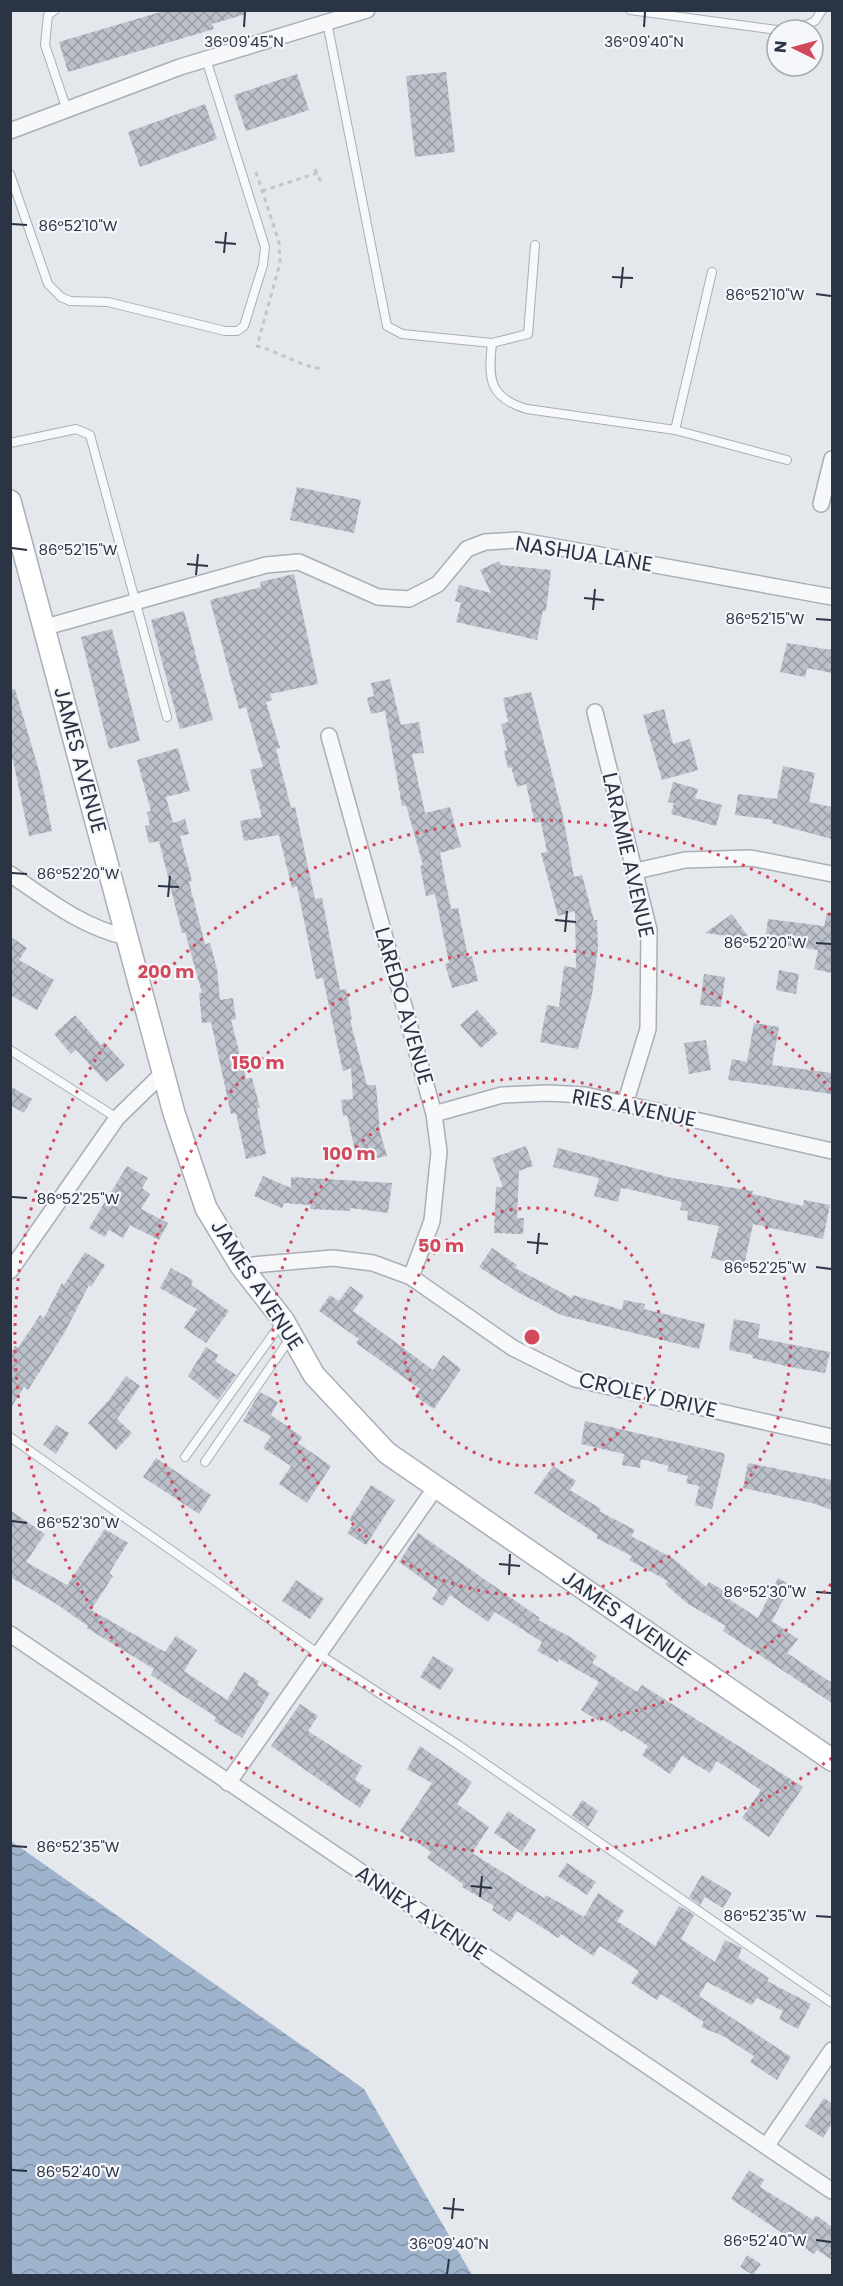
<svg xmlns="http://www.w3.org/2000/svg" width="843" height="2286" font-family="Poppins,sans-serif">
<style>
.water{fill:url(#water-waves)}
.building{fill:url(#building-cross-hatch)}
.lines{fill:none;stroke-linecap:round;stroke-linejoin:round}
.lane-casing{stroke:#a9aeb7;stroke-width:10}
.street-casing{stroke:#a9aeb7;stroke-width:18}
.secondary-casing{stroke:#a9aeb7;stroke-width:24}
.path{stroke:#c2c5cb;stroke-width:3;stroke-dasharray:4.5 4.5;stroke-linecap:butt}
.lane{stroke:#f7f8fa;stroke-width:8}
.street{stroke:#f7f8fa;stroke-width:15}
.secondary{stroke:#fff;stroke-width:21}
.ticks{fill:none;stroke:#2b3445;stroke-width:2}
.ring{fill:none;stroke:#d1495b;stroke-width:3;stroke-dasharray:3 6}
.labels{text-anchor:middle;stroke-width:4.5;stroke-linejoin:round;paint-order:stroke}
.street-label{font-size:21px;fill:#2b3445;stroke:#f4f6f9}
.ticks-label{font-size:15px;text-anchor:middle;fill:#2b3445;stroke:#f4f6f9;stroke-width:4.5;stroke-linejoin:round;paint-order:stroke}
.centre{fill:#d1495b;stroke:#f4f6f9;stroke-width:3}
.ring-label{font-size:18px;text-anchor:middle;font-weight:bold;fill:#d1495b;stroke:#f4f6f9;stroke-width:4.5;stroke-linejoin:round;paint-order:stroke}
</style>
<defs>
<pattern id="water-waves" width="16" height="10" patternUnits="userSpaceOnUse" patternTransform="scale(1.5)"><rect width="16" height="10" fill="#9fb4cc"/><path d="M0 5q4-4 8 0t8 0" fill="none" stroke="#8293a7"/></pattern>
<pattern id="building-cross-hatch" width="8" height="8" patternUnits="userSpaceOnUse" patternTransform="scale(1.5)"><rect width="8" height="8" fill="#bbc0ca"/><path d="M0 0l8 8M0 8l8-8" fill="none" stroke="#989da6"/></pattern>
</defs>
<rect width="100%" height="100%" fill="#e4e7ec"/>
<path class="water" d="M11,1841L364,2089L472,2275H11Z"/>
<path class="building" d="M167,10H246V14L212,24L214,29L68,72L59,42Z
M446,72L455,152L415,157L406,76Z
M297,74L309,110L246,131L234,95Z
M205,104L217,139L140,167L128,132Z
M297,487L361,500L354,533L290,520Z
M499,561L501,565L551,570L546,611H543L537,640L456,622L461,603L455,601L459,585L491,593L480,570Z
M294,574L318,684L270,694L272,700L266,702L280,748L276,749L291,808L295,807L315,899L322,898L340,990L346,989L352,1020H350L367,1085H376L380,1132L387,1156L367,1160L365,1149L355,1151L347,1115L343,1116L341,1100L353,1099L351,1068L343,1071L323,978L316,979L297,886L292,888L279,835L244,841L240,821L262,817L250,770L263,767L246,707L239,709L210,600L261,587L260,582Z
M184,611L213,720L180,729L151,620Z
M112,629L140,741L109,749L81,637Z
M787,643L832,650V673L807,668L805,677L780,672Z
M390,679L401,725L419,722L424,753L412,754L425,813L450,807L461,847L440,853L451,909L458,908L468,957L472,956L478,981L452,988L445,964L449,963L435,894L426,896L420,866L423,865L406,805L402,806L385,711L371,714L367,698L374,696L371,683Z
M10,689H15L40,774L52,831L29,836L13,760L10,761Z
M531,692L563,816L574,877L582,875L594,920H597L598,947L592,995L578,1049L540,1042L547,1005L559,1007L564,966L576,968L575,911L558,916L541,853L547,852L541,822L535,823L526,784L517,787L511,767L508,768L504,751L507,750L501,724L508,722L503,698Z
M664,709L673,744L690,739L698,770L662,780L643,715Z
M178,748L190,791L166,797L173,823L185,819L189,834L180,836L192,881L189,882L205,944L210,943L217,969L220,1000L233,998L236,1019L231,1020L246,1079L252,1078L260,1108H257L266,1154L246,1159L236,1113L231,1114L211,1022L202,1023L199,993H202L185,932L182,933L159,841L149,843L145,826L150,825L147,812L151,811L137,760Z
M783,766L815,773L809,802L832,807V839L772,823L773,820L735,815L738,794L777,799Z
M673,782L698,789L695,798L722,805L716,826L671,814L674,803L668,802Z
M827,913H832L831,973L814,969L818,950L765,942L768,919L824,926Z
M732,914L750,939L705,933Z
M10,936L27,948L19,960L54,980L37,1010L10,995Z
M779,970L799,974L796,994L776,990Z
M704,974L725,977L721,1007L700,1005Z
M477,1010L498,1033L481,1048L460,1025Z
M75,1015L101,1045L104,1042L125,1065L106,1082L76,1050L71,1054L54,1034Z
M754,1023L779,1027L772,1065L832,1073V1094L728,1080L732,1059L747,1062Z
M706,1040L711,1070L689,1074L684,1043Z
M10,1086L32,1099L24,1113L10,1105Z
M526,1146L533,1166L519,1171L517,1218H524L523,1234L494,1233L496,1187H503L492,1158Z
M558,1148L672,1178L753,1191L752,1194L803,1206L804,1200L830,1205L823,1239L753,1224L744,1266L711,1258L719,1226L687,1220L688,1211L680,1210L682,1202L628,1189L621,1188L618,1202L594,1196L599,1178L553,1167Z
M127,1166L148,1178L142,1188L150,1194L141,1209L168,1223L159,1240L130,1225L123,1238L109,1230L105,1237L89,1228Z
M263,1176L291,1188V1177L392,1183L388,1213L350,1208V1211L310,1209L311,1205L284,1203L282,1208L254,1196Z
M492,1248L517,1265L515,1268L572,1298L573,1295L622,1310L624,1300L645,1304L644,1309L705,1324L699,1349L561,1315L514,1290L479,1267Z
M85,1252L105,1265L91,1287L89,1285L65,1332L28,1390L24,1387L10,1409V1354L15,1346L18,1348L40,1315L44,1318L62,1283L64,1285Z
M171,1268L193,1280L191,1285L229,1311L206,1343L184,1328L197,1309L160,1288Z
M350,1286L364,1296L353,1311L433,1370L443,1355L461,1369L434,1409L415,1396L420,1389L356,1343L359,1339L319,1311L330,1295L339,1301Z
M734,1319L760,1324L758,1338L830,1352L825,1373L790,1367L752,1358L753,1355L729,1350Z
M206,1347L218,1355L215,1361L236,1375L218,1400L188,1376Z
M126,1376L140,1386L117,1419L132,1433L116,1450L88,1423L109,1400Z
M260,1392L278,1402L271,1415L302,1437L298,1443L331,1466L307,1503L279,1484L291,1466L263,1448L271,1436L243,1421Z
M585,1421L723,1453L725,1456L712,1509L695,1505L699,1486L686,1483L688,1476L667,1471L669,1466L641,1459L640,1468L622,1465L624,1454L581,1444Z
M56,1425L69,1433L56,1454L43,1445Z
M156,1458L211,1495L199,1514L143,1477Z
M748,1463L832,1480V1510L812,1503L743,1488Z
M553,1466L576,1481L570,1490L601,1509L599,1511L635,1530L631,1536L674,1559L706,1587L709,1582L733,1596L730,1600L758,1618L778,1578L791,1585L772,1621L798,1639L787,1653L832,1683V1703L723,1631L726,1626L688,1604L665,1584L668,1581L629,1560L632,1556L596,1538L598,1535L534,1493Z
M371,1485L395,1500L366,1545L347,1533L354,1523L349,1520Z
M10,1510L45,1534L26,1562L67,1585L105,1529L128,1543L109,1573L113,1576L91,1610L165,1652L176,1636L197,1650L184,1671L227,1700L244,1672L259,1681L257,1685L270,1693L242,1738L214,1721L216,1717L151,1675L154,1669L87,1628L88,1626L55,1603L10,1577Z
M418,1533L540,1618L538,1620L570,1637L597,1656L592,1663L637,1692L642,1685L803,1787L769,1837L742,1818L761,1790L717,1761L710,1773L682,1756L670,1774L642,1755L648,1746L624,1730L622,1732L601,1718L599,1721L581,1710L599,1682L559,1659L558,1662L537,1651L542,1642L495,1612L488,1622L450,1595L443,1606L432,1599L438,1590L399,1562Z
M296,1580L324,1599L310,1619L282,1601Z
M433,1656L454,1669L440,1690L420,1677Z
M300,1704L318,1716L308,1731L362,1766L355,1780L371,1790L360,1808L271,1746Z
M420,1746L472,1782L457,1804L489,1827L472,1853L544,1898L546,1895L584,1917L598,1893L624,1911L617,1921L655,1946L679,1906L683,1908L694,1915L681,1939L715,1962L725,1940L740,1947L742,1948L738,1958L769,1978L767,1981L811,2004L798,2029L779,2019L783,2011L757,1998L752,2005L707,1982L699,1996L791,2057L777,2080L750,2062L754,2056L723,2036L701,2027L704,2022L661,1994L657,2000L631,1983L639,1971L600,1946L593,1956L561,1934L558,1938L517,1911L510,1922L492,1910L494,1906L462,1887L463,1884L427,1858L431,1852L400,1831L432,1783L407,1769Z
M582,1800L598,1811L588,1827L572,1816Z
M508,1811L536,1830L522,1852L494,1833Z
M567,1863L596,1882L587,1895L558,1876Z
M702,1875L732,1893L723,1908L705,1897L700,1905L689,1897Z
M824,2098L832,2104V2123L823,2138L805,2126Z
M749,2170L764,2180L760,2187L813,2220L816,2215L832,2227V2260L817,2250L814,2254L731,2199Z
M747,2255L761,2264L753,2275L740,2267Z"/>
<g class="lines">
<g class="lane-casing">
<path id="lane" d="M55,10L48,15L45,45L67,110
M630,10L777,30
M327,22L387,326L402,334L492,343C488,379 489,398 527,409L675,430L787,460
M796,30L815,21L822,10
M10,174L48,284L61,297L70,301L108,302L225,331H237L244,326L263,265L265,247L206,59
M492,343L528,334L535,245
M675,430L712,272
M10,443L76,429L90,435L167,717
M10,1050L117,1118
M10,1437L319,1654L457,1744L832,2003
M185,1457L282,1322
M205,1462L291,1337"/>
</g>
<g class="street-casing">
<path id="street" d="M10,131L180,67L367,10
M821,504L832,459
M46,627L266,565L299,562L378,597L409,599L438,584L467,549L485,542L517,540L832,597
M595,712L649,930L648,1029L625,1104
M329,736L434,1114L439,1152L432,1221L411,1277
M636,871L685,860L751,858L832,874
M10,874C48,900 82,927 126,937
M434,1114L502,1095L548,1093L585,1095L832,1151
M241,1266L333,1258L373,1263L411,1277L513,1348L575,1379L832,1437
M10,1271L117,1118L162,1074
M10,1634L832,2191
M228,1783L436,1487
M767,2145L832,2050"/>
</g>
<g class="secondary-casing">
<path id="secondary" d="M10,501L174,1113L206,1208L241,1266L283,1320L314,1375L387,1453L832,1760"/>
</g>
<path class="path" d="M315,169L321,182
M256,172L279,242L280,263L257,346C280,352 299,366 323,369
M262,191L317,173"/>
<use href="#lane" class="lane"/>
<use href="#street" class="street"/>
<use href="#secondary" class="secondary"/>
</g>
<path class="ticks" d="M244,27L245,12M644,27L645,12M12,224L27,225M215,242L236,244M224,253L226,232M612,277L633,278M621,288L623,267M816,294L831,296M12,548L27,550M187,564L208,566M196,575L198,554M584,598L604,600M593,610L595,589M816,619L831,620M12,873L27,874M158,886L179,887M168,897L170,876M555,920L576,922M565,932L567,911M816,943L831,944M12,1197L27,1198M527,1242L548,1244M537,1254L539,1233M816,1267L831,1269M12,1521L27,1523M499,1564L520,1566M509,1575L510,1554M816,1592L831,1593M12,1846L27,1847M471,1886L492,1888M480,1897L482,1876M816,1916L831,1917M12,2170L27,2171M443,2208L464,2210M452,2219L454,2198M816,2240L831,2242M447,2274L449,2259"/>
<g class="ring">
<circle cx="532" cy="1337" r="129"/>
<circle cx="532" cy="1337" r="259"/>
<path d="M831 1584A388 388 0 1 1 831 1090"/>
<path d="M832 1758A517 517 0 1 1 832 916"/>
</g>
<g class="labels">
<g class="street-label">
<text transform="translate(584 554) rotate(9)" y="7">NASHUA LANE</text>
<text transform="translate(80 760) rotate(75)" y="7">JAMES AVENUE</text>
<text transform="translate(628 855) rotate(77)" y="7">LARAMIE AVENUE</text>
<text transform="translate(404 1006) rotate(74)" y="7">LAREDO AVENUE</text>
<text transform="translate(634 1108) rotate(11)" y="7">RIES AVENUE</text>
<text transform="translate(257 1285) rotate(57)" y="7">JAMES AVENUE</text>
<text transform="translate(648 1395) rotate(13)" y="7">CROLEY DRIVE</text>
<text transform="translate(626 1618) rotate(35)" y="7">JAMES AVENUE</text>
<text transform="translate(421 1913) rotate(34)" y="7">ANNEX AVENUE</text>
</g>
</g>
<g class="ticks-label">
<text x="244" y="47">36°09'45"N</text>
<text x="644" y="47">36°09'40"N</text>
<text x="78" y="231">86°52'10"W</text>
<text x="765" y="300">86°52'10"W</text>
<text x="78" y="555">86°52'15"W</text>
<text x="765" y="624">86°52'15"W</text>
<text x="78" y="879">86°52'20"W</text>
<text x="765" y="948">86°52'20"W</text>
<text x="78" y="1204">86°52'25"W</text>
<text x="765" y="1273">86°52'25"W</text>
<text x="78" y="1528">86°52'30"W</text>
<text x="765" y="1597">86°52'30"W</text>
<text x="78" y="1852">86°52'35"W</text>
<text x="765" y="1921">86°52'35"W</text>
<text x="78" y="2177">86°52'40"W</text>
<text x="765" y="2246">86°52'40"W</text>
<text x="449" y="2249">36°09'40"N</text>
</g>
<circle cx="532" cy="1337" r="9" class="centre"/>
<g class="ring-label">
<text x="166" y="978">200 m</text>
<text x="258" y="1069">150 m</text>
<text x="349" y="1160">100 m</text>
<text x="441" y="1252">50 m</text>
</g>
<rect width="843" height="2286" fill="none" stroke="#2b3445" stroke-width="24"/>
<g transform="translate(795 48) rotate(275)"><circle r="28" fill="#f4f6f9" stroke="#a4a8b1" stroke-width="1.5"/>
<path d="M0-4.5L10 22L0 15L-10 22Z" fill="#d1495b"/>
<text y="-9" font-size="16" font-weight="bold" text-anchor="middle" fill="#2b3445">N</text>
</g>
</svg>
